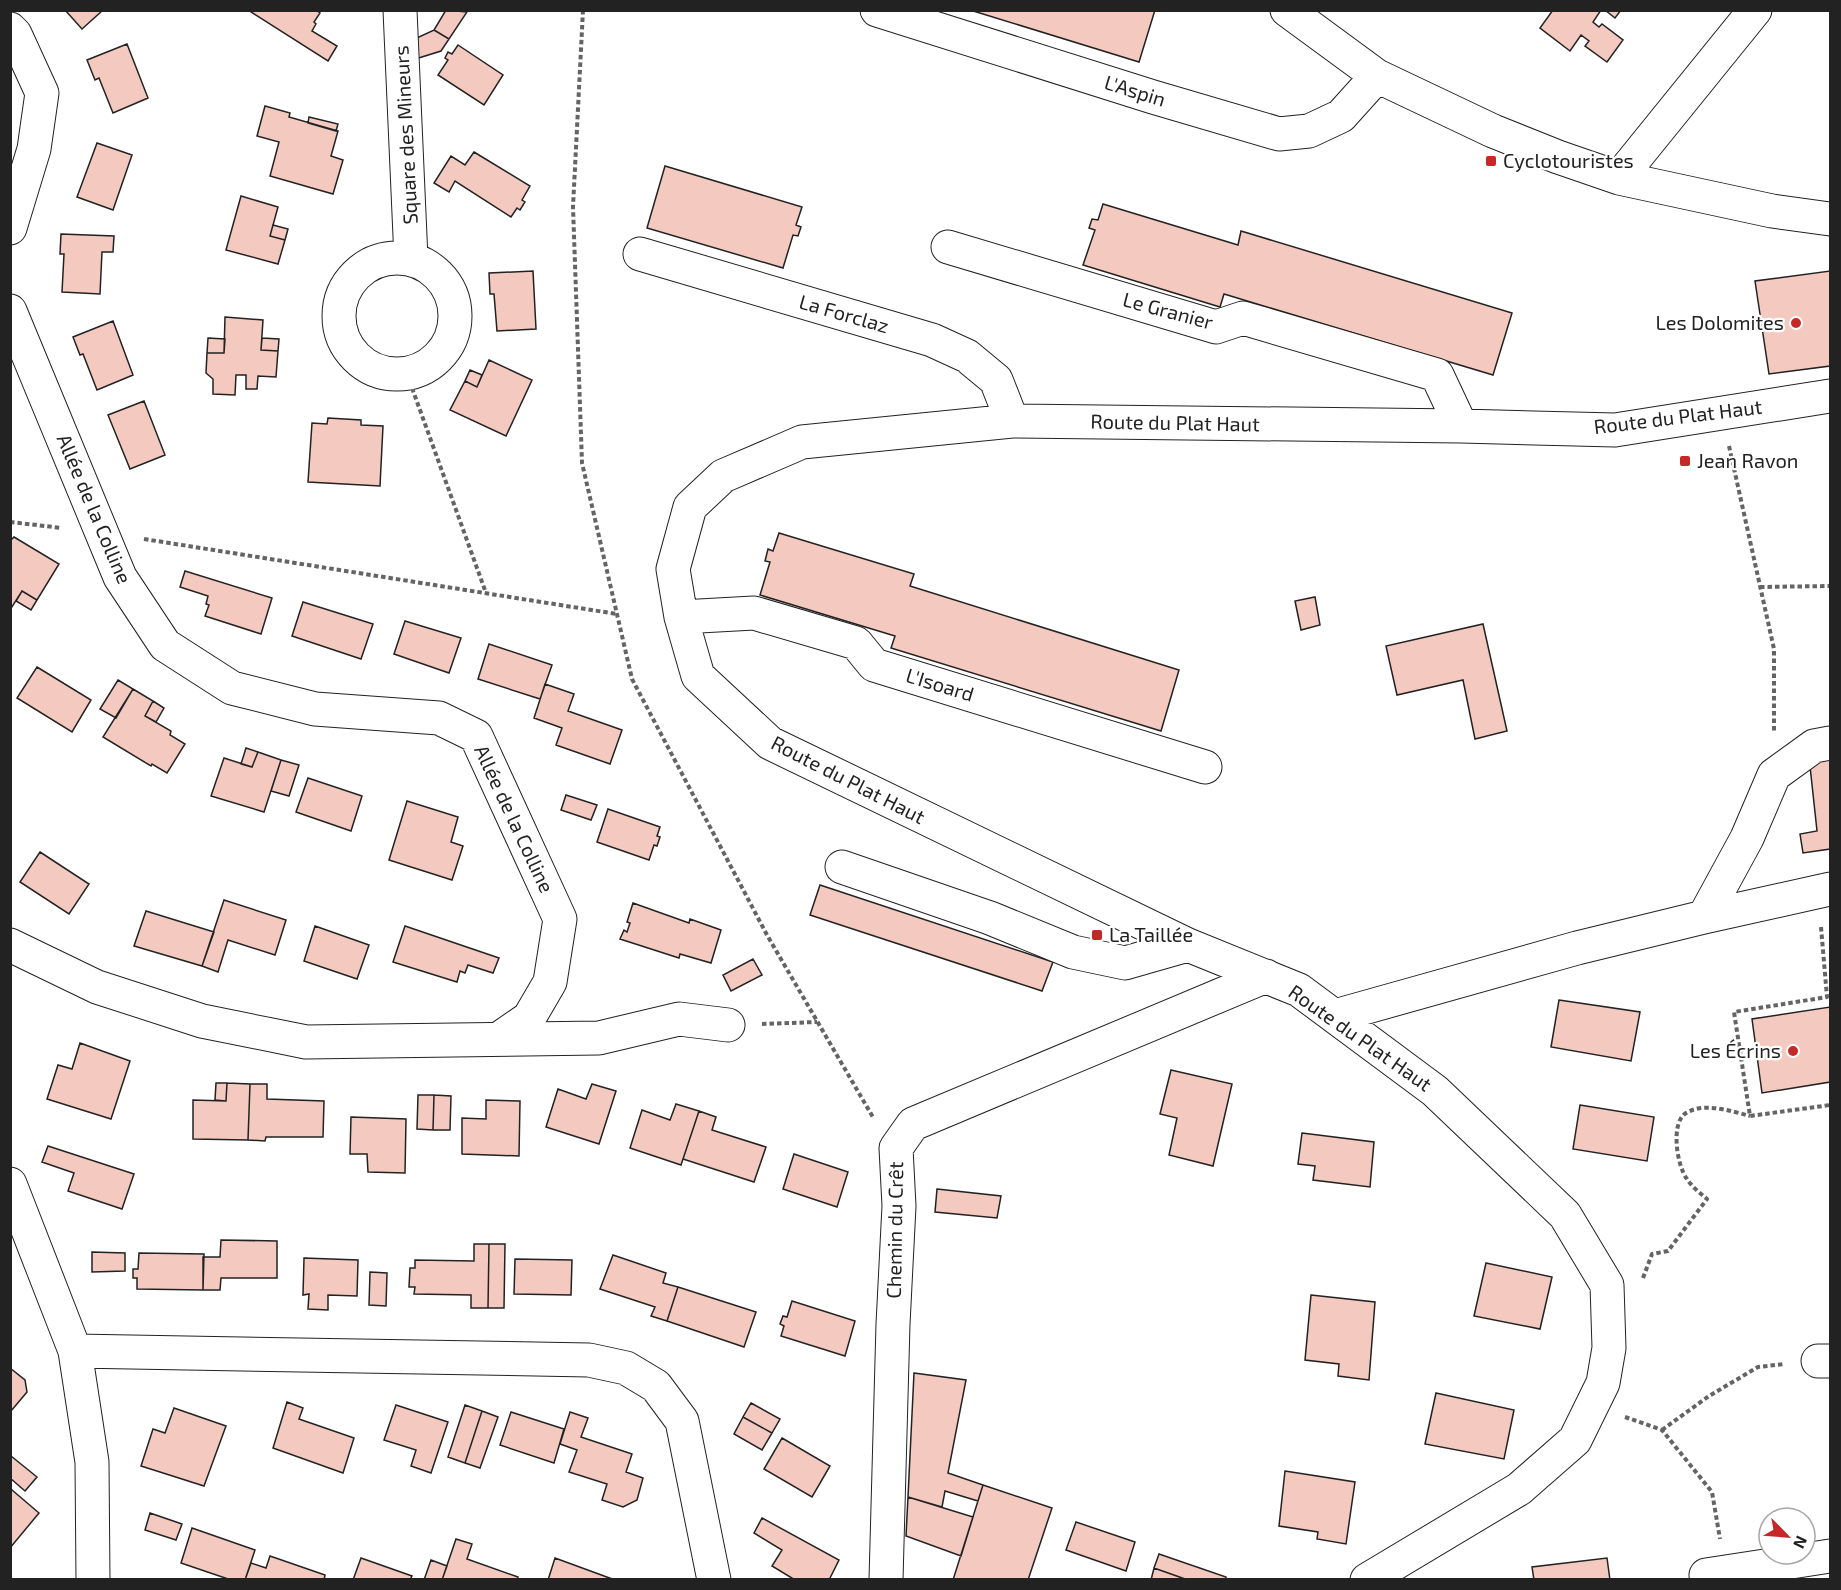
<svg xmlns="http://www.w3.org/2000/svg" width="1841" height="1590" font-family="'Exo 2',sans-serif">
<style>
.building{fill:#f3c9c0;stroke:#222;stroke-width:1.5}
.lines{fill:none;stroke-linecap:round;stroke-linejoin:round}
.minor-casing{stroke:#222;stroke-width:35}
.path{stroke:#646464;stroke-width:4;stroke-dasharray:4.5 3;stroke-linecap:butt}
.minor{stroke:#fff;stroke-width:33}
.poi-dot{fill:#c62828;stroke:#fff;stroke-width:2}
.labels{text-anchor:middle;stroke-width:4.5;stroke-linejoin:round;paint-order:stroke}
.street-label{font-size:20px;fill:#222;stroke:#fff}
.poi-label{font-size:20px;fill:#222;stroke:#fff;text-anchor:start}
</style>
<rect width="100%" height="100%" fill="#fff"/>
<path class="building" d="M65,10H103L82,29Z
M252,10H316L320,13L314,22L316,24L312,31L337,46L328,61L251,12Z
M446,10L467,12L449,39L434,30Z
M970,10H1155L1139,62Z
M1553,10H1601L1593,22L1599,27L1602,24L1623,40L1607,62L1585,46L1589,41L1581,35L1570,51L1540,28Z
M1605,10H1621L1615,18Z
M434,30L449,39L441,51L409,61L408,42Z
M127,44L148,98L113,113L99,78L95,80L87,60Z
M458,45L503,75L484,105L438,75L448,60L445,58L448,52L452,54Z
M265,106L290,113L289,117L338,131L331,156L343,160L333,194L270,176L279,142L257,136Z
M309,117L338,124L336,131L308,123Z
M97,143L132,155L113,210L77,197Z
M474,152L530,186L522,200L525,202L520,210L517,208L511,217L455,181L449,192L434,183L451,156L465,165Z
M665,166L802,207L796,225L801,227L798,236L793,235L783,268L647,228Z
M241,196L278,207L270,236L285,240L278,264L226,250Z
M1103,204L1238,245L1241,231L1512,313L1493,375L1224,294L1220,307L1083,265L1095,230L1089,228L1092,219L1098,220Z
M273,225L288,229L285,240L270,236Z
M61,234L114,236L113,252H102L100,294L62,292L64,254H60Z
M533,271L536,329L497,331L494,294H490L489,273Z
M1830,271V366L1769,374L1755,281Z
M225,317L263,320L261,350L278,351L276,377L258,376L257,389H246V375H236L235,395L213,394V379L206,373L207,353H224Z
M113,321L133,375L97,390L83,354L80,355L73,337Z
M208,338L225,339L224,353H207Z
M262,338L279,339L278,351L261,350Z
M489,360L532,380L506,436L450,410L465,381L477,387Z
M470,370L482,375L477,387L465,381Z
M144,401L165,455L130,469L108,415Z
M328,418L361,420V425L383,426L380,486L308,482L312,423L327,424Z
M779,533L914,574L910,586L1179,670L1161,731L891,648L895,636L760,595L770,562L765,561L768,549L773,551Z
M14,537L59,564L37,600L22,591L10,610V541Z
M185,571L272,598L261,634L205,616L209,605L206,604L208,596L180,587Z
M22,591L37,600L31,610L16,601Z
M1315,597L1320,625L1301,630L1295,601Z
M303,602L373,624L361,659L292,636Z
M405,621L461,638L449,673L394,654Z
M1483,624L1507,731L1475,739L1463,680L1397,695L1386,646Z
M489,644L552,665L540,699L478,679Z
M37,667L91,700L72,732L17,698Z
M118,680L133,689L116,718L100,709Z
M545,684L574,694L568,711L622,730L610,764L556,745L562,728L534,718Z
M133,689L153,701L145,716L171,731L170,735L185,744L167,773L152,764L151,766L103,737Z
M153,701L164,708L156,722L145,716Z
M246,748L258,752L252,767L241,764Z
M258,752L281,760L264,812L211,796L224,758L252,767Z
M1830,754V849L1803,853L1800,834L1817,831L1809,757Z
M281,760L299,765L289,796L271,791Z
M308,778L362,796L351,831L296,812Z
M566,795L597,805L591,820L561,810Z
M407,801L458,817L451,842L463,846L452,880L389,860Z
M608,809L660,827L657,836L660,837L657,846L654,845L649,860L597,842Z
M40,852L89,884L69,914L20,882Z
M820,885L1053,962L1042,991L810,915Z
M224,900L286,920L275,955L228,940L218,972L202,966Z
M633,903L689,923L690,919L721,930L711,963L680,954L679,958L620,939L624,930L627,932L630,923L627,922Z
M146,911L214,932L202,966L134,946Z
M315,926L369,945L357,979L304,961Z
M405,926L499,958L493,973L468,965L465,973L460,971L457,982L393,962Z
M753,959L762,975L731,991L723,975Z
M1559,1000L1640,1012L1631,1061L1551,1047Z
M1830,1007V1082L1762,1093L1752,1019Z
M80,1043L130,1061L111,1119L47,1099L58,1065L72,1069Z
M1171,1070L1232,1084L1213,1166L1169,1155L1177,1118L1160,1114Z
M216,1083H227L226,1101L215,1100Z
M227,1083L250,1084L248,1140L193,1139V1100L226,1101Z
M250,1084H267V1099L324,1101L323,1137H266L265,1141L248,1140Z
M592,1084L616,1091L599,1144L546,1127L558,1089L586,1099Z
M418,1095H434L433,1130L417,1129Z
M434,1095L451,1096L450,1130H433Z
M486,1100L520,1101L519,1156L462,1154V1118L486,1119Z
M676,1104L699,1111L681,1165L630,1148L642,1110L670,1120Z
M1580,1105L1654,1117L1647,1161L1573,1149Z
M699,1111L716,1117L712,1130L766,1147L754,1182L683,1159Z
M351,1117L406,1119L405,1173L368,1172L367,1154H350Z
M1302,1133L1374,1142L1370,1187L1313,1180L1315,1166L1298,1164Z
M48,1146L134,1174L122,1209L68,1191L74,1173L42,1162Z
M794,1154L848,1172L837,1207L783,1189Z
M937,1189L1001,1196L997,1218L935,1212Z
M221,1240L277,1241V1278H221L220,1290H203V1257H220Z
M474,1244H489L488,1308H471V1295L414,1294L415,1287H409L410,1268H415V1260L474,1261Z
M489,1244H505L504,1308H488Z
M92,1252L125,1253V1271L92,1272Z
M139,1253L204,1254L203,1290L137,1289V1278H133V1269H138Z
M613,1255L666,1273L663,1283L678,1287L667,1321L651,1316L655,1307L600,1289Z
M304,1258L358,1260L357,1296L328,1295V1310L308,1309L309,1294L303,1295Z
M515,1259L572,1260L571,1295L514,1294Z
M1486,1263L1552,1277L1540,1329L1474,1316Z
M370,1272L387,1273L386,1306L369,1305Z
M678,1287L756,1312L744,1347L667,1321Z
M1311,1295L1375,1302L1369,1380L1338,1376L1339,1364L1305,1360Z
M792,1301L855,1321L845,1356L781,1336L784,1326L780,1324L783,1316L787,1317Z
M10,1368L25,1380L27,1392L11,1411Z
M914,1373L966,1380L948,1473L983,1485L978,1501L945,1491L942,1507L908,1497Z
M1436,1393L1514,1410L1504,1459L1425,1444Z
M287,1402L303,1408L299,1419L354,1438L343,1473L273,1448Z
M751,1403L780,1419L772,1433L743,1417Z
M396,1405L448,1422L431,1473L411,1466L416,1450L384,1440Z
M465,1405L482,1411L465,1463L448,1457Z
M174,1408L226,1426L204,1486L141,1466L153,1429L165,1433Z
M482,1411L498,1417L480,1468L465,1463Z
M511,1412L564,1429L554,1463L500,1445Z
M570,1412L588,1418L581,1437L632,1454L626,1472L643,1478L637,1500L623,1507L602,1500L607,1484L569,1472L577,1450L560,1444Z
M743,1417L772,1433L762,1450L734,1434Z
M782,1438L830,1466L812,1497L764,1469Z
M11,1456L37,1477L25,1491L10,1478Z
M1285,1471L1355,1482L1346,1544L1317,1539L1318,1532L1279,1526Z
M983,1485L1052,1508L1028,1580H953Z
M12,1490L39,1513L10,1548V1491Z
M908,1497L973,1517L961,1556L906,1536Z
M150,1513L182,1524L176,1540L145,1530Z
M762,1518L839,1560L829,1580H795L772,1566L782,1550L754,1533Z
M1076,1522L1135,1542L1126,1571L1066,1550Z
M192,1528L255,1550L245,1580H231L181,1563Z
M456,1539L472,1544L467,1559L518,1577L517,1580H442Z
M1159,1554L1226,1577V1580H1188L1154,1568Z
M270,1556L325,1575L324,1580H245L251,1563L266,1568Z
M361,1558L412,1576L410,1580H353Z
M555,1558L615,1580H548Z
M1607,1558L1610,1580H1534L1532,1567Z
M431,1560L447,1566L442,1580H424Z
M1154,1568L1188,1580H1151Z"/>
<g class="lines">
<g class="minor-casing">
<path id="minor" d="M400,10L411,259
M877,10L1153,97L1279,134L1309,131L1341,116L1377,76
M1287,10L1377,76L1493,131L1558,157L1619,178L1772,211L1830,219
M10,29L15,34L42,93L34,149L10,228
M1619,178L1755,10
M948,247L1216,327L1243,318L1437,375L1461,426
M640,254L932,340L967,356L996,380L1012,421
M339 316a58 58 0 1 1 116 0a58 58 0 1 1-116 0Z
M10,311L120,577L165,645L232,688L315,709L439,718L476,736L560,919L550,982L529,1018L500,1038
M681,617L754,613L856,643L874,665L1205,767
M842,867L990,918L1073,952L1125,963L1188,945
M1704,917L1747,838L1774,775L1814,746L1830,743
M10,945L97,987L202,1021L306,1042L599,1038L679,1019L728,1025
M1335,1016L1577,948L1704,917L1830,889
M10,1184L75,1351L92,1462L93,1580
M75,1351L589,1360L626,1368L656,1386L682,1421L714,1580
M1818,1361H1830
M1706,1575L1830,1556
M886,1580L893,1324L899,1206L896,1148L913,1124L1266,976
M1367,1580L1519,1489L1575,1440L1603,1383L1609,1348L1607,1285L1565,1215L1435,1091L1299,990L1188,945L770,743L698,676L681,617L673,569L690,507L723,476L802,442L1012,421L1461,426L1615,430L1830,396"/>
</g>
<path class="path" d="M583,10L573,207L582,463L632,679L767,935L874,1119
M407,374L486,593
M1729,446L1774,649V731
M10,522L62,528
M144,539L617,614
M1760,587L1830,586
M1821,927L1827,997L1734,1012L1750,1116L1830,1105
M762,1024L817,1022
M1643,1278L1652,1254L1668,1251L1707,1199C1700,1193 1692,1187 1687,1179C1677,1166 1670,1123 1686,1113C1704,1102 1731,1111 1750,1116
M1625,1417L1662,1430L1712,1492L1720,1539
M1662,1430L1709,1396L1758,1367L1784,1364"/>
<use href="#minor" class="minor"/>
</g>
<g class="poi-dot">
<rect x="1485" y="155" width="12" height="12" rx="3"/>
<circle cx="1796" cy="323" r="6"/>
<rect x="1679" y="455" width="12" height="12" rx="3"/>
<rect x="1091" y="929" width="12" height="12" rx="3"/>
<circle cx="1793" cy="1051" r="6"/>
</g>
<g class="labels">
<g class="street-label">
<text transform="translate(1135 91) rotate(17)" y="7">L'Aspin</text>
<text transform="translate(406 135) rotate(-93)" y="7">Square des Mineurs</text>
<text transform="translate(1168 311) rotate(15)" y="7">Le Granier</text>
<text transform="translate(844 314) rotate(16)" y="7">La Forclaz</text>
<text transform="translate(1678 417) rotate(-7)" y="7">Route du Plat Haut</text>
<text transform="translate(1175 423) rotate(1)" y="7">Route du Plat Haut</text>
<text transform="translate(94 509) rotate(67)" y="7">Allée de la Colline</text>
<text transform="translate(940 685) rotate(17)" y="7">L'Isoard</text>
<text transform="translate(848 780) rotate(27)" y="7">Route du Plat Haut</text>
<text transform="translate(514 819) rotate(65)" y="7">Allée de la Colline</text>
<text transform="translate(1360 1038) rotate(35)" y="7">Route du Plat Haut</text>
<text transform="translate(895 1230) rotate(-89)" y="7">Chemin du Crêt</text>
</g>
<g class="poi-label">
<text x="1503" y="168">Cyclotouristes</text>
<text x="1784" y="330" text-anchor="end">Les Dolomites</text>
<text x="1697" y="468">Jean Ravon</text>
<text x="1109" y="942">La Taillée</text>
<text x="1781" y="1058" text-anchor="end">Les Écrins</text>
</g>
</g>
<rect width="1841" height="1590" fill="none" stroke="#222222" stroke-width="24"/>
<g transform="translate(1787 1536) rotate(115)"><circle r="28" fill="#ffffff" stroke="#a7a7a7" stroke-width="1.5"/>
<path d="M0-4.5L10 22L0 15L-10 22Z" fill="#c62828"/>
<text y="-9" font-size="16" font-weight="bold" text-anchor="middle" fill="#222222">N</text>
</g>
</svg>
